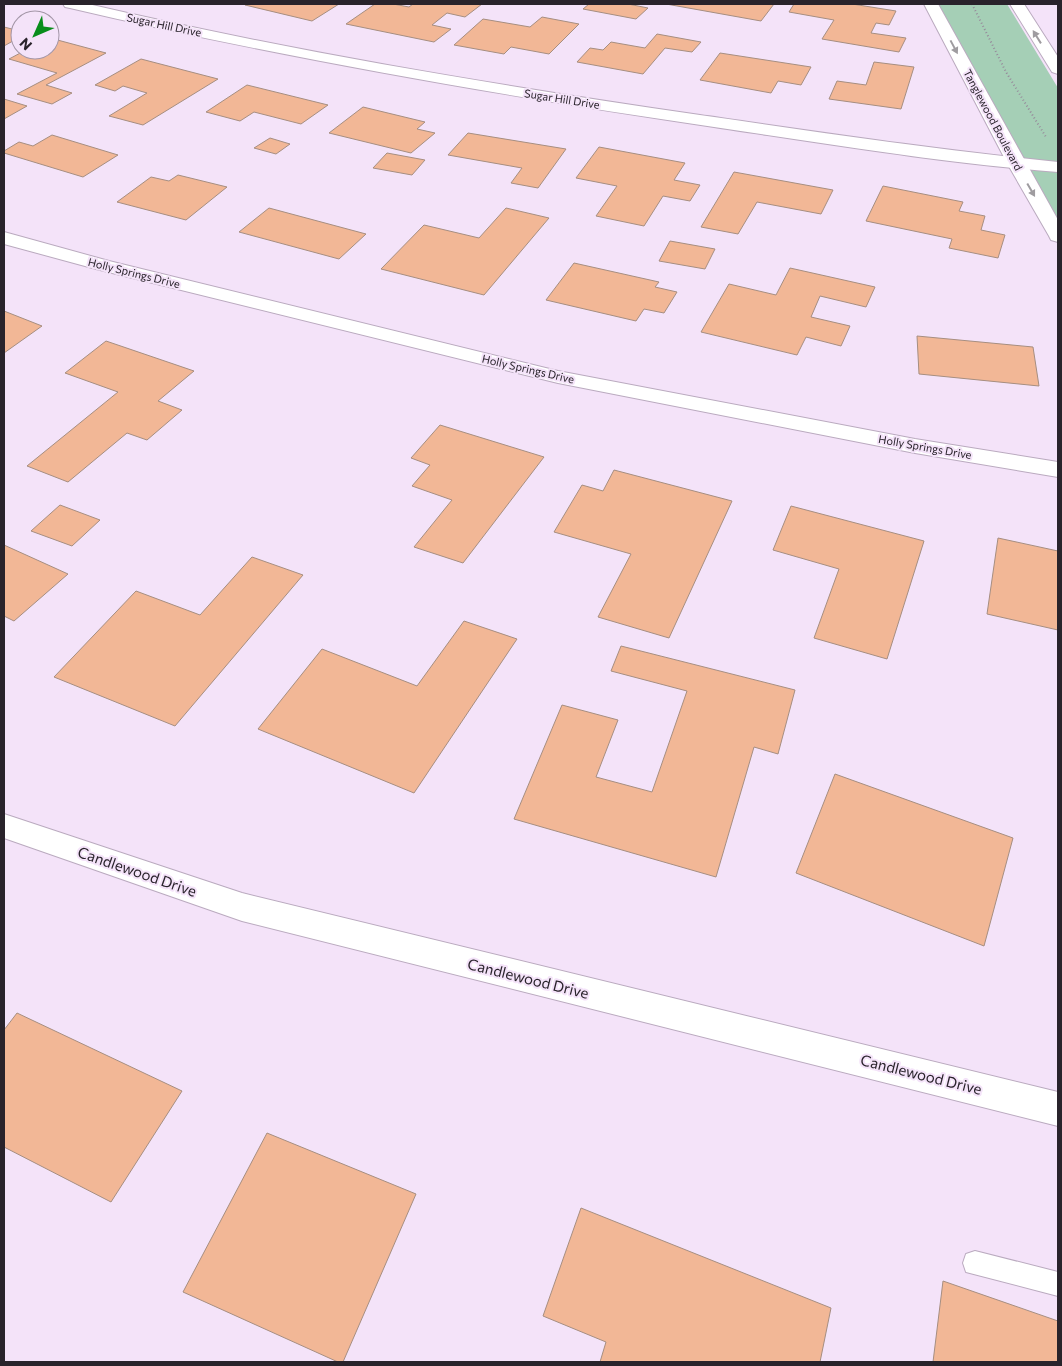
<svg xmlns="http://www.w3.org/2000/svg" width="1062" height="1366" font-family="Commissioner,sans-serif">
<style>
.green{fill:#a5cfb6}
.building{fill:#f2b796;stroke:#a68e81}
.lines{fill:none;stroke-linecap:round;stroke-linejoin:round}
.service-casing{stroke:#baaabf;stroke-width:2}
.minor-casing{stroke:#baaabf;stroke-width:2}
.tertiary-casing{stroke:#baaabf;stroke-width:2}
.path{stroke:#968a9a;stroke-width:2;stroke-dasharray:1 2.5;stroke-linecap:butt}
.service{fill:#fff;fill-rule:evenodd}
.minor{fill:#fff;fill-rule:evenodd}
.tertiary{fill:#fff;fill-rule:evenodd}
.oneway{fill:#9f9ca0}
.labels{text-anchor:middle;stroke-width:4;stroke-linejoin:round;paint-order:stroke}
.far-street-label{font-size:11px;fill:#29232b;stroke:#f4e3f9}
.near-street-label{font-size:15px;fill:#29232b;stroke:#f4e3f9}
</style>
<rect width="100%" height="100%" fill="#f4e3f9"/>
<path class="green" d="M938,4H1007L1058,88V220L1018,151Z"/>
<path class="building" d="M247,4H339L312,21L245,5Z
M375,4H393L409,7L413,4H482L465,17L447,13L432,25L451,29L434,42L346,24Z
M589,4H628L648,8L636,19L583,9Z
M666,4H774L761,21Z
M794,4H852L896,11L889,25L876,23L871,33L906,38L899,52L822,39L834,20L789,12Z
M542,17L579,24L549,54L511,47L504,54L454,45L483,19L530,27Z
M4,27L20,31V37L4,46Z
M657,34L701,42L692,52L665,48L643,74L577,62L590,48L603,50L611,42L645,48Z
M50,38L106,53L46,85L72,93L52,104L17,94L57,73L9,59L26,50H50Z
M720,53L811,67L801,85L778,81L771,93L700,80Z
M141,59L218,79L143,125L109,116L147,93L123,86L115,91L95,85Z
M874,62L914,67L901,109L829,99L837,81L866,85Z
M247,85L328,105L301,124L254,112L240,121L206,112Z
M4,99L27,106L4,119Z
M363,107L425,122L417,129L435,133L411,153L329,133Z
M468,133L566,149L538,188L511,183L522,168L448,155Z
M52,135L118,155L83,177L4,153V151L19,142L33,146Z
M270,138L290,144L276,154L254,148Z
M599,147L685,163L674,180L700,185L690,201L663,196L644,226L596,216L617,186L576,178Z
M387,153L425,160L412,175L373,168Z
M734,172L833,190L821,214L757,202L738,234L701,227Z
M178,175L227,187L186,220L117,202L151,177L169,181Z
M883,186L963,202L959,211L985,216L981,230L1005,235L998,258L949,248L952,239L866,221Z
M269,208L366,234L339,259L239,232Z
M506,208L549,218L484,295L381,269L424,225L479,238Z
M670,241L715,249L705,269L659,261Z
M574,263L659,282L655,287L677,292L664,313L644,309L636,321L546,300Z
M790,268L875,287L866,307L820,296L811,317L850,326L841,346L806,337L797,355L701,332L729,284L776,295Z
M4,311L42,326L4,353Z
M917,336L1033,347L1039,386L919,374Z
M106,341L194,371L158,401L182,410L147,440L127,433L68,482L27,466L118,392L65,373Z
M440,425L544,457L463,563L414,547L452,500L412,486L430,465L411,458Z
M614,470L732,501L669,638L598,617L631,554L554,532L582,485L603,491Z
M60,505L100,520L72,546L31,531Z
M791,506L924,541L887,659L814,638L839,569L773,550Z
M998,538L1058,551V630L987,614Z
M4,545L68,574L14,621L4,616Z
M252,557L303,575L175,726L54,677L136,591L200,615Z
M464,621L517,639L414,793L258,729L322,649L417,686Z
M621,646L795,690L778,754L754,747L716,877L514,819L562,705L618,720L596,777L652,792L687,691L611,671Z
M835,774L1013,838L984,946L796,873Z
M17,1013L182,1091L111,1202L4,1147V1030Z
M267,1133L416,1194L343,1362H338L183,1292Z
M581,1208L831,1308L820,1362H600L606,1342L543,1316Z
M943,1281L1058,1321V1362H933Z"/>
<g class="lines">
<g class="service-casing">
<path id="service" d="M975,1251L1058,1272V1296L966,1272L963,1263L966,1254Z"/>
</g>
<g class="minor-casing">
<path id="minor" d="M63,4H88C290,51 495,85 700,115C819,132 938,150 1058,162V172C943,163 828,144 714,127C498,95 283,58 70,8L65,7Z
M4,232L109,261L558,371L915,439L1058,462V477L915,453L558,383L96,269L4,244Z
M4,814L242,893L1058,1092V1126L242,921L4,838Z"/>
</g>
<g class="tertiary-casing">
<path id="tertiary" d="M924,4H938L1058,220V242L1051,240L1049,236L1007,163Z
M1010,4H1024L1058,57V74L1052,72Z"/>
</g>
<path class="path" d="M972,4L1006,72L1046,137"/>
<use href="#service" class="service"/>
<use href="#minor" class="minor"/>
<use href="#tertiary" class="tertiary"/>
</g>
<defs><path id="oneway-solid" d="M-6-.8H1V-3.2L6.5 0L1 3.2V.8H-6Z" transform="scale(1.25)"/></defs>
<g class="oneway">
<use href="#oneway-solid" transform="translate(1037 37) rotate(-122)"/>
<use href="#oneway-solid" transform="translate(954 47) rotate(62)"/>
<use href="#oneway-solid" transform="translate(1031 190) rotate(60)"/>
</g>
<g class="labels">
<g class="far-street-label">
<text transform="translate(164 25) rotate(12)" y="4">Sugar Hill Drive</text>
<text transform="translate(562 99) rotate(9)" y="4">Sugar Hill Drive</text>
<text transform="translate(993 120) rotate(62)" y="4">Tanglewood Boulevard</text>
<text transform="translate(134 273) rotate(14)" y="4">Holly Springs Drive</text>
<text transform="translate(528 369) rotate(13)" y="4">Holly Springs Drive</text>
<text transform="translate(925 447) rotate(10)" y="4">Holly Springs Drive</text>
</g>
<g class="near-street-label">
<text transform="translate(137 872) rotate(19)" y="5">Candlewood Drive</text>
<text transform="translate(528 979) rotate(14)" y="5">Candlewood Drive</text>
<text transform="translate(921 1075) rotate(14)" y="5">Candlewood Drive</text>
</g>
</g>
<rect width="1062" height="1366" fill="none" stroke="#29232b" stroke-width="10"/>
<g transform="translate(35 35) rotate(225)"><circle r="24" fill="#f4e3f9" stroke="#a396a7"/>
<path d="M0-4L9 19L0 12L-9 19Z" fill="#088d1b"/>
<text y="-8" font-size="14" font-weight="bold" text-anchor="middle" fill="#29232b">N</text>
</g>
</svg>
